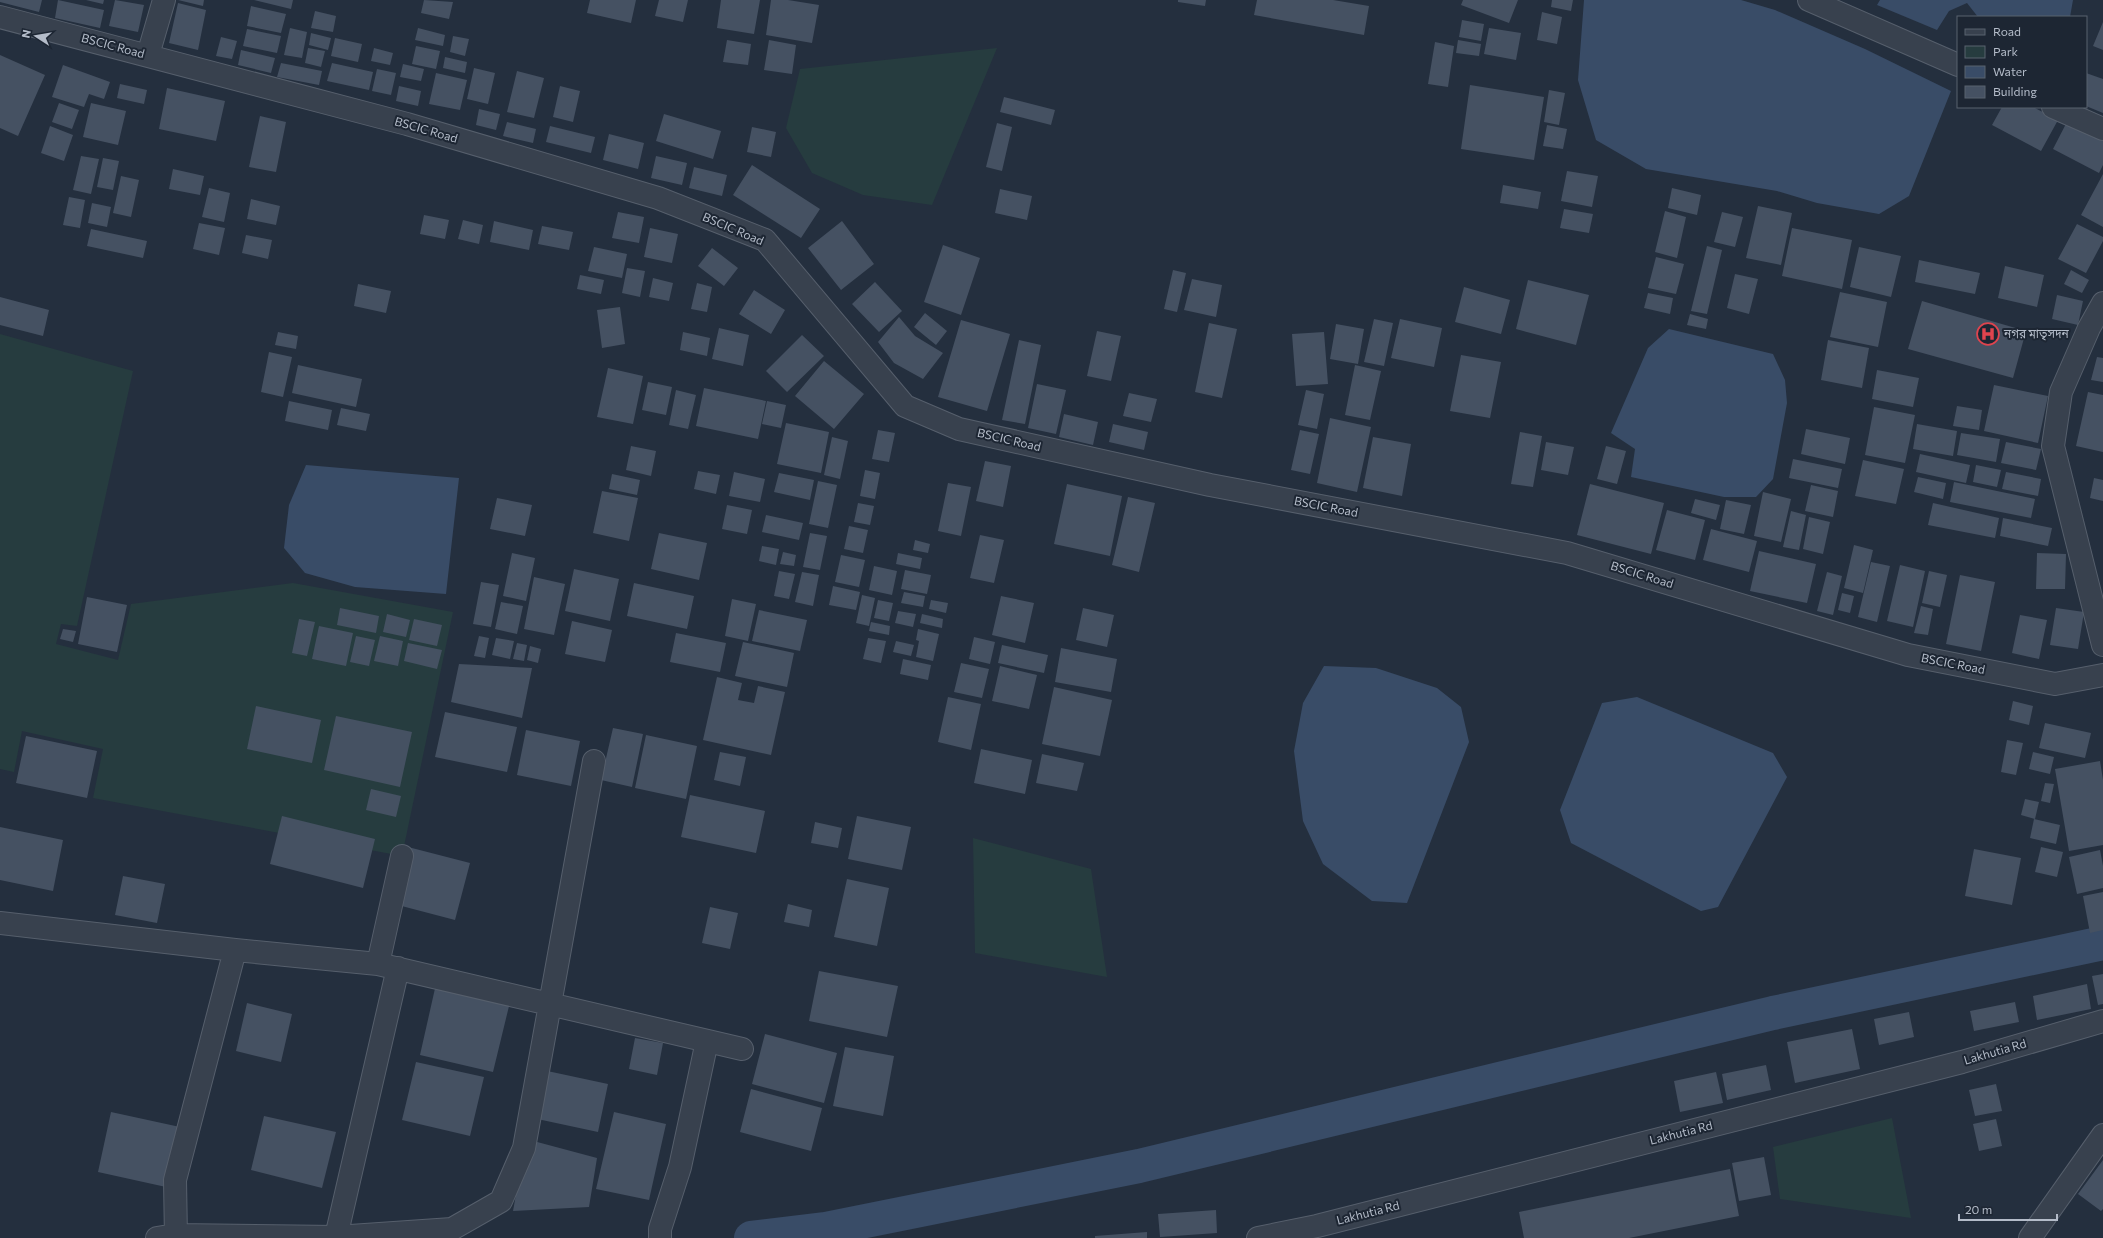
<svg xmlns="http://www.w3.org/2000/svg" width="2103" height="1238" font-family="Commissioner,'Noto Sans Bengali',sans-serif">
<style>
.green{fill:#263c3f}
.water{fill:#394c67}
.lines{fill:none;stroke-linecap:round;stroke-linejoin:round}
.canal{stroke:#394c67;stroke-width:34}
.building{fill:#455162}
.minor-casing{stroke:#565f6c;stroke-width:24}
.tertiary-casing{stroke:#565f6c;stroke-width:24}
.minor{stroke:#38414e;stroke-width:22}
.tertiary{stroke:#38414e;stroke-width:22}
.labels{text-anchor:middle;stroke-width:4;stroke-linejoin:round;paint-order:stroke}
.street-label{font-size:12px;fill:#b4bcc9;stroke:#1d2633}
.poi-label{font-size:12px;fill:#b4bcc9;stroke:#1d2633;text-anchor:start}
</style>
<rect width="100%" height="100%" fill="#242f3e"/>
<path class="green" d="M997,48L932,205L863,195L812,173L786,128L800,69Z
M0,334L133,371L77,626L61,624L56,644L118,660L131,604L293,583L453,612L402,856L93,798L103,749L22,731L14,772L0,769Z
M973,838L1091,869L1107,977L975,953Z
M1892,1118L1911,1218L1780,1199L1773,1147Z"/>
<path class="water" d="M1584,0H1741L1775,10L1865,49L1951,91L1909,196L1879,214L1817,203L1777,191L1646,169L1596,140L1578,80Z
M1880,0H2073L2070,17H1978L1967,3L1949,11L1937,30L1877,5Z
M1669,329L1773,354L1785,380L1787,403L1773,479L1756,497H1724L1631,477L1635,449L1611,433L1648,348Z
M306,465L459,478L446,594L355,587L305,573L284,548L289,505Z
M1324,666L1376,668L1437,688L1461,707L1469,742L1407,903L1372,901L1323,864L1303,821L1294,751L1303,703Z
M1637,697L1773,753L1787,777L1718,907L1701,911L1571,843L1560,810L1602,703Z"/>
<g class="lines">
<path class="canal" d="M751,1238L826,1229L1139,1166L1773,1013L2103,943"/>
</g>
<path class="building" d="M0,0H42L39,12L0,2Z
M58,0L104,10L100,28L55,18Z
M86,0H104L103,4Z
M115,0L144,5L138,32L109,26Z
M178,0H204L203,6Z
M254,0H293L291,9Z
M424,0L453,2L449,19L421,13Z
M590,0H636L631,23L587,13Z
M659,0H688L683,22L655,16Z
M721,0H760L754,34L717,28Z
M771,0H788L819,5L812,43L766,35Z
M1178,0H1206L1205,6L1178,2Z
M1257,0H1333L1369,6L1364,35L1254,15Z
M1463,0H1518L1509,23L1461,5Z
M1552,0H1573L1571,11L1551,7Z
M178,3L206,10L198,50L169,43Z
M251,6L286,14L281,33L247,26Z
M315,11L336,16L333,32L311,28Z
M1542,12L1562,17L1557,44L1537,40Z
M1462,20L1484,24L1481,41L1459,37Z
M2103,22V50L2093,46Z
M290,28L307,32L302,58L284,55Z
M418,28L445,35L443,46L415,40Z
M1489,28L1521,33L1516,60L1484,54Z
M247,29L281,36L277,53L243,46Z
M311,33L331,38L328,50L309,45Z
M453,36L469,39L465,56L450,52Z
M221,37L237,41L232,59L216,56Z
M335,38L362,44L358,62L331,56Z
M727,40L751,44L748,65L723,62Z
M769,40L796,45L792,74L764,70Z
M1458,40L1481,44L1479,56L1456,53Z
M1435,42L1454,46L1448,87L1428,84Z
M416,46L440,51L436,69L412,64Z
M308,48L325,51L321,67L305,63Z
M374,48L393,53L390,65L371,61Z
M241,50L275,58L271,73L238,65Z
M0,55L45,75L18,136L0,128Z
M445,57L467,62L465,73L443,68Z
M281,63L322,71L319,85L277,77Z
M332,63L373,72L369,90L327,81Z
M403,64L424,69L421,81L400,77Z
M63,65L110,82L104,99L89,94L84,107L52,97Z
M474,68L495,73L488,104L467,99Z
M377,69L396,73L391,95L372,91Z
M517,71L544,78L534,118L507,112Z
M436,73L467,80L460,110L429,104Z
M2086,73L2103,79V113L2086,106Z
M120,84L147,90L144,104L117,98Z
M1470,85L1544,97L1534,160L1461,149Z
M399,86L421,91L418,106L396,101Z
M560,86L580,91L573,122L553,117Z
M167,88L225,101L216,141L159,129Z
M1549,90L1565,93L1559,125L1544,122Z
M1004,97L1055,110L1051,125L1000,112Z
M59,103L79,110L72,129L52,122Z
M91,103L126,111L118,145L83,137Z
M2002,107H2033L2058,120L2041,151L1992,125Z
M479,109L500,114L496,130L476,125Z
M664,114L721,131L713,159L656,141Z
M260,116L286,122L276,172L249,167Z
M2070,116L2103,134V165L2099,173L2053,149Z
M507,122L536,129L533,143L503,136Z
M997,123L1012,127L1002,171L986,167Z
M1547,125L1567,129L1563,149L1543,146Z
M50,126L73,135L64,161L41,153Z
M550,126L595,137L591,153L546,142Z
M752,127L776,132L771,157L747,152Z
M609,134L644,143L638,169L603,160Z
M81,156L99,159L91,194L73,190Z
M656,156L687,163L682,185L651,178Z
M103,158L119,161L113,190L97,187Z
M752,165L820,209L801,238L733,195Z
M694,167L727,175L722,196L689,188Z
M173,169L204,176L200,195L169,189Z
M1567,171L1598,176L1592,207L1561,201Z
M2103,174V227L2081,215Z
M121,176L139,180L131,217L113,213Z
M1503,185L1541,192L1538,209L1500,203Z
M209,188L230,193L224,222L202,217Z
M1672,188L1701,195L1697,215L1668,208Z
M1000,189L1032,196L1027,220L995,213Z
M69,197L85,200L80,228L63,225Z
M251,199L280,206L276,225L247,219Z
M92,203L111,207L107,227L88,223Z
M1758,206L1792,213L1781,265L1746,258Z
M1564,209L1593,214L1589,233L1560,228Z
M1665,211L1686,217L1677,258L1655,252Z
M618,212L644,217L639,243L612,238Z
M1722,212L1743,217L1735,247L1714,242Z
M424,215L449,220L445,239L420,234Z
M463,220L483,225L479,244L458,239Z
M494,221L533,230L529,250L490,242Z
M842,221L874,264L841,290L808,248Z
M199,223L225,228L219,255L193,249Z
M2077,224L2103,237V241L2086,273L2058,259Z
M542,226L573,232L569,250L538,244Z
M650,228L678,234L672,263L644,257Z
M1792,228L1852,240L1842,289L1782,276Z
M91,229L147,241L143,258L87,246Z
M246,235L272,240L268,259L242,253Z
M943,245L980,258L961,315L924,302Z
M1707,246L1722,250L1707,314L1691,311Z
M594,247L627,254L622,278L588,271Z
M1859,247L1901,256L1891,297L1850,287Z
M712,248L738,268L724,286L698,266Z
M1656,257L1684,264L1676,294L1648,288Z
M1919,260L1980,273L1975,294L1915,282Z
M2005,266L2044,275L2037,307L1998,298Z
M627,268L645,271L640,297L622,293Z
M1173,270L1186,273L1177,312L1164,309Z
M2071,270L2089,280L2082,293L2064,284Z
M1735,274L1758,279L1749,314L1727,308Z
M580,275L604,280L601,294L577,289Z
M653,278L673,283L669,301L649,297Z
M1192,279L1222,285L1216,317L1184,310Z
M1528,280L1589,295L1576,345L1516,329Z
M875,282L902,311L879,332L852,304Z
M697,283L712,287L707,312L691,309Z
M358,284L391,291L386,313L354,306Z
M1464,287L1510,300L1501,334L1455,322Z
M754,290L785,310L771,334L739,314Z
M1840,292L1887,302L1878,347L1830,337Z
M1648,293L1673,298L1670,314L1644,308Z
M2057,295L2083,301L2078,325L2052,319Z
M0,297L49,310L43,336L0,325Z
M1922,301L2026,331L2013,378L1908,349Z
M620,307L625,344L602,348L597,310Z
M925,313L947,331L936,345L914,327Z
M1690,314L1708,319L1706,329L1687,325Z
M899,317L915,336L943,353L923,379L894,363L878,342Z
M1374,319L1393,323L1384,366L1364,362Z
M1400,319L1442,328L1434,367L1391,358Z
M961,320L1010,334L987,411L938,397Z
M1209,323L1237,329L1222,398L1195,392Z
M1336,324L1364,329L1358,364L1330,359Z
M719,328L749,335L743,366L712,359Z
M1097,331L1121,336L1111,381L1087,376Z
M278,332L298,336L296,349L275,345Z
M683,332L710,338L707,356L680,350Z
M1324,332L1328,384L1296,386L1292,334Z
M802,335L824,356L787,392L766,371Z
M1019,340L1041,345L1025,424L1002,420Z
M1828,340L1869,348L1862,388L1821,380Z
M269,352L292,357L283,397L261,392Z
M1461,355L1501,362L1490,418L1450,411Z
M2097,357L2103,358V382L2091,380Z
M824,361L864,394L834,429L795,396Z
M298,365L362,379L356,407L292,393Z
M1355,365L1381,371L1370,420L1345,415Z
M608,368L643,376L633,424L597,417Z
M1877,370L1919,378L1913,407L1872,399Z
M648,382L672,387L666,415L642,410Z
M1037,384L1066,390L1056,434L1028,428Z
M1994,385L2048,396L2038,443L1984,431Z
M704,388L766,401L758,439L696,426Z
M676,390L696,395L688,429L669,425Z
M1306,390L1324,394L1317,429L1298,425Z
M2088,392L2103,395V452L2076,446Z
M1129,393L1157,399L1151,422L1123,416Z
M289,401L332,410L328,430L285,421Z
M767,401L786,405L781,428L762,424Z
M1957,406L1982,410L1979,430L1953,426Z
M1874,407L1915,415L1905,463L1865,455Z
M341,408L370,414L366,431L337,425Z
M1064,414L1098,422L1093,445L1059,437Z
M1330,418L1371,427L1357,492L1317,483Z
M786,423L829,432L821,473L777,464Z
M1113,424L1148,432L1144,450L1109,442Z
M1917,424L1957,431L1953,456L1913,449Z
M1806,429L1850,438L1845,464L1801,454Z
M878,430L895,433L889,462L872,459Z
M1300,430L1319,434L1310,474L1291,470Z
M1520,432L1542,436L1533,487L1511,484Z
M1961,433L2000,439L1996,462L1957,455Z
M832,437L848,441L840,479L824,475Z
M1373,437L1411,444L1402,496L1363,488Z
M1546,442L1574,447L1568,475L1541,470Z
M2006,442L2041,449L2036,470L2001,463Z
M631,446L656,451L651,476L626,470Z
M1606,446L1626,451L1617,484L1597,479Z
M1920,454L1970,465L1966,483L1916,472Z
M1793,459L1842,469L1838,488L1789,478Z
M1863,460L1904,469L1896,504L1855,496Z
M985,461L1011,466L1003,507L976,501Z
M1976,465L2001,470L1997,487L1973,482Z
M865,470L880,473L875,499L860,496Z
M698,471L720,475L716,494L694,489Z
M734,472L765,479L760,502L729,496Z
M2006,472L2041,479L2038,496L2002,489Z
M779,473L814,480L810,500L774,492Z
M612,474L640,480L637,495L609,489Z
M1918,477L1946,483L1943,499L1914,492Z
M2094,478L2103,480V501L2090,498Z
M818,481L837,485L828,528L809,524Z
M1954,482L2035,499L2031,518L1950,502Z
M948,483L971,487L961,536L938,531Z
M1067,484L1122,496L1110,556L1054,544Z
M1590,484L1664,503L1651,554L1577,535Z
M1811,485L1838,491L1833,517L1805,511Z
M602,491L638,498L629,541L593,533Z
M1763,492L1791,499L1781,542L1754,536Z
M1128,497L1155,503L1139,572L1112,565Z
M497,498L532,505L525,536L490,529Z
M1695,499L1720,505L1716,520L1691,513Z
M1726,500L1751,505L1744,534L1720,529Z
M858,503L874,506L870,525L854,522Z
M1933,503L1999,518L1995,538L1928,525Z
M727,505L752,510L747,534L722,529Z
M1667,510L1705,520L1695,560L1656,550Z
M1791,511L1806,515L1799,550L1783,547Z
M766,515L803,523L799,540L762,532Z
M1809,517L1830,522L1823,554L1803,549Z
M2003,518L2052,528L2048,546L2000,536Z
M849,526L868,530L863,553L844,549Z
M1711,529L1757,541L1749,572L1703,560Z
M659,533L707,543L699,580L651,569Z
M810,533L827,536L820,570L803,567Z
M980,535L1004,540L994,583L970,578Z
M915,540L930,544L928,553L913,550Z
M1854,545L1873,550L1863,593L1844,588Z
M762,546L779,549L776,565L759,561Z
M1759,551L1816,564L1807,603L1750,591Z
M783,552L796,555L794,566L780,564Z
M512,553L535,558L526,601L503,596Z
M898,553L922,558L920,569L896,564Z
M2037,553L2066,554L2065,589H2036Z
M841,555L865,560L859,587L835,582Z
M1871,562L1890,566L1877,622L1858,617Z
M1900,565L1925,571L1913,627L1887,621Z
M874,566L897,571L892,595L869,590Z
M574,569L619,579L610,621L565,611Z
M905,570L931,575L927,594L901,589Z
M779,571L795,574L789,599L774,596Z
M1929,571L1947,575L1940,607L1922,603Z
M802,572L819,575L813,606L795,602Z
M1827,572L1842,576L1833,615L1817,611Z
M1960,575L1995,582L1981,651L1946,644Z
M534,577L565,584L554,635L524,629Z
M481,582L499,585L491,627L473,624Z
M634,583L694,596L687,629L627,616Z
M833,586L860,592L856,610L829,605Z
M904,592L925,596L923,607L901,603Z
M1842,593L1854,596L1850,613L1838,610Z
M862,595L875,598L869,626L856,623Z
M1001,596L1034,603L1025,643L992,635Z
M87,597L127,605L117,652L78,644Z
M732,599L756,604L748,641L725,636Z
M878,600L893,603L889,621L874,618Z
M931,600L948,603L946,613L929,609Z
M501,602L523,606L517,634L495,629Z
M1921,606L1933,609L1928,635L1914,633Z
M340,608L379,616L376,633L337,625Z
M1083,608L1114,615L1107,647L1076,640Z
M2056,608L2084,612L2078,649L2050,645Z
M759,610L807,620L800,651L752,641Z
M898,611L916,614L913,627L895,623Z
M387,614L410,620L406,637L383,632Z
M922,614L943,619L942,628L920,623Z
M2020,615L2047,620L2039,659L2012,653Z
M299,619L315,622L307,656L292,653Z
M414,619L442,625L437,646L409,640Z
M572,621L612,630L605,662L565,654Z
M871,622L890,626L889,635L869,631Z
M319,626L353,633L346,666L312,659Z
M63,629L76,631L73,642L60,639Z
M918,629L939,634L933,661L916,657L919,641L916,640Z
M676,633L726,643L720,672L670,662Z
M356,636L375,640L369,666L350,662Z
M380,636L403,641L398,666L374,661Z
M479,636L489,638L485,658L474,656Z
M974,637L995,642L990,664L969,659Z
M496,638L514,641L510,659L492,655Z
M868,638L886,641L881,663L863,659Z
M896,641L914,645L911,656L893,652Z
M743,642L794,653L787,687L735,676Z
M408,643L442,650L437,669L404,661Z
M517,643L527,645L524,661L513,659Z
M1002,645L1048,655L1044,673L998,663Z
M530,646L541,649L538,663L527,660Z
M1061,648L1117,659L1111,692L1055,682Z
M903,659L931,665L928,680L900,674Z
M961,663L989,669L982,698L954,692Z
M459,664L532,668L522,718L451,702Z
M1000,666L1037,675L1029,709L992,701Z
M717,677L742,683L738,700L754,703L758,686L785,692L771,755L703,740Z
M1054,687L1112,700L1100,756L1042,744Z
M948,697L981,704L971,750L938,742Z
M2013,701L2033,706L2029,725L2009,720Z
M256,706L321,720L312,763L247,749Z
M445,712L517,727L507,772L435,757Z
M336,716L412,732L400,787L324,770Z
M2045,723L2091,733L2085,758L2039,748Z
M613,728L643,734L632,787L601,780Z
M526,730L580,741L571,786L517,775Z
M646,735L697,746L686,799L635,788Z
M26,736L97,751L87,798L16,783Z
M2007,740L2023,743L2016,775L2001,772Z
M981,749L1032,760L1025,794L974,783Z
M720,752L746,757L740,786L714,780Z
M2033,752L2054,757L2050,774L2029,769Z
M1042,754L1084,763L1077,791L1036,783Z
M2100,761L2103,780V845L2069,851L2055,769Z
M2045,783L2054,784L2050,803L2041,801Z
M371,789L401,796L396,817L366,810Z
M690,795L765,811L756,853L681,837Z
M2025,799L2039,802L2035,819L2021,815Z
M282,816L375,839L363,888L270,864Z
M857,816L911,827L902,870L848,859Z
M2034,819L2060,825L2056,844L2030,838Z
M815,822L842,828L838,848L811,843Z
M0,827L63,840L53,891L0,880Z
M408,847L470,863L455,920L394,904Z
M2041,847L2063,852L2057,877L2035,872Z
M1974,849L2021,858L2012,905L1965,896Z
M2100,850L2103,866V888L2077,894L2069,857Z
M123,876L165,884L157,923L115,915Z
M847,879L889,888L877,946L834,937Z
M2103,892V930L2090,933L2083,896Z
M788,904L812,910L809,927L784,922Z
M710,907L738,913L730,949L702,943Z
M819,971L898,986L887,1037L809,1021Z
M2103,974V1004L2098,1005L2092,976Z
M436,984L510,1002L493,1072L420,1055Z
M2087,984L2091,1009L2037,1020L2033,996Z
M2015,1002L2019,1022L1974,1031L1970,1011Z
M247,1003L292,1014L281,1062L236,1051Z
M1909,1012L1914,1037L1879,1045L1874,1019Z
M1852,1029L1860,1069L1795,1083L1787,1042Z
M765,1034L837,1053L824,1103L752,1084Z
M635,1038L663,1043L657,1075L629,1069Z
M845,1047L894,1056L883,1116L833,1106Z
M416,1062L484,1077L470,1136L402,1120Z
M1766,1065L1771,1090L1727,1100L1722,1074Z
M538,1069L608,1084L598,1132L528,1117Z
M1716,1072L1723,1103L1680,1112L1674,1081Z
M1996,1084L2002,1111L1975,1116L1969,1090Z
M751,1089L822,1108L811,1151L740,1132Z
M111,1112L180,1127L166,1187L98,1172Z
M614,1112L666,1124L649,1200L596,1189Z
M264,1116L336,1132L322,1188L251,1170Z
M1996,1119L2002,1146L1979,1151L1973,1124Z
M526,1139L597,1158L589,1207L513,1211Z
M1764,1157L1771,1195L1739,1201L1732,1163Z
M2103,1160V1209L2101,1211L2078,1194Z
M1730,1169L1739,1216L1629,1238H1524L1519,1212Z
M1216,1210L1217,1233L1160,1237L1158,1214Z
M1147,1232V1238H1095V1236Z"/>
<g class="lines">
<g class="minor-casing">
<path id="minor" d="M1809,0L1958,65
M0,17L407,124L658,198L765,240L905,406L959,429L1210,485L1567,553L1908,655L2055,684L2103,675
M148,55L164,0
M2053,107L2103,129
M0,923L235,950L378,964L742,1049
M378,964L402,856
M336,1237L398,968
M157,1238L175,1235L336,1237L452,1229L501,1201L524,1148L594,761
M176,1238L175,1180L235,950
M660,1238V1229L680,1167L707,1041"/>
</g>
<g class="tertiary-casing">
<path id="tertiary" d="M2103,303L2089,328L2061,392L2053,446L2103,645
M1258,1238L1317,1226L1962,1062L2103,1021
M2030,1238L2103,1135"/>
</g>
<use href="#minor" class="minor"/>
<use href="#tertiary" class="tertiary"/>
</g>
<defs>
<g id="hospital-ring" transform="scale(1.15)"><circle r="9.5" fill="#1d2633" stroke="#e0444e" stroke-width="1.5"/><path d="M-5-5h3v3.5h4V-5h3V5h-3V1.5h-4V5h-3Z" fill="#e0444e"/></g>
</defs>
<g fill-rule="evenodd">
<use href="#hospital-ring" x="1988" y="334"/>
</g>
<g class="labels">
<g class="street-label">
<text transform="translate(113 46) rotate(15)" y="4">BSCIC Road</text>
<text transform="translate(426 130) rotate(16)" y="4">BSCIC Road</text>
<text transform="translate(733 229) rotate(23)" y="4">BSCIC Road</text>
<text transform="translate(1009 440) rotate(13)" y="4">BSCIC Road</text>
<text transform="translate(1326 507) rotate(11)" y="4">BSCIC Road</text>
<text transform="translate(1642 575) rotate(17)" y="4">BSCIC Road</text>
<text transform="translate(1953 664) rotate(11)" y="4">BSCIC Road</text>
<text transform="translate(1995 1052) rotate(-16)" y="4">Lakhutia Rd</text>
<text transform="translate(1681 1133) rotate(-14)" y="4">Lakhutia Rd</text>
<text transform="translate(1368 1213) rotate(-14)" y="4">Lakhutia Rd</text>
</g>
<g class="poi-label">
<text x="2004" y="338">নগর মাতৃসদন</text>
</g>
</g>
<rect x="1957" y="16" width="130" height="92" fill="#1d2633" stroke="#59626f"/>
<rect x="1965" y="29" width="20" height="6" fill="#38414e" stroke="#59626f"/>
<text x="1993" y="36" font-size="12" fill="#b4bcc9">Road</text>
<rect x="1965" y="46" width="20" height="12" fill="#263c3f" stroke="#59626f"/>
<text x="1993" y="56" font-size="12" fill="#b4bcc9">Park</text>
<rect x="1965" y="66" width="20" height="12" fill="#394c67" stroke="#59626f"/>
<text x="1993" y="76" font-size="12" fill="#b4bcc9">Water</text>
<rect x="1965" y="86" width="20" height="12" fill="#455162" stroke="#59626f"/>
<text x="1993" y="96" font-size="12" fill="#b4bcc9">Building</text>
<g transform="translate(36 36) rotate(282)" stroke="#1d2633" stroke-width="3" paint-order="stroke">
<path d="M0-3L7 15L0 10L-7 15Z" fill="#b4bcc9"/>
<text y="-6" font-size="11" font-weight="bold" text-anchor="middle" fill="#b4bcc9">N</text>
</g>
<path d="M1959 1214v6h98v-6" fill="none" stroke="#b4bcc9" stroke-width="2"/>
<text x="1965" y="1214" font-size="12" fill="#b4bcc9" stroke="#1d2633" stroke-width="3" paint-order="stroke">20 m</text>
</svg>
